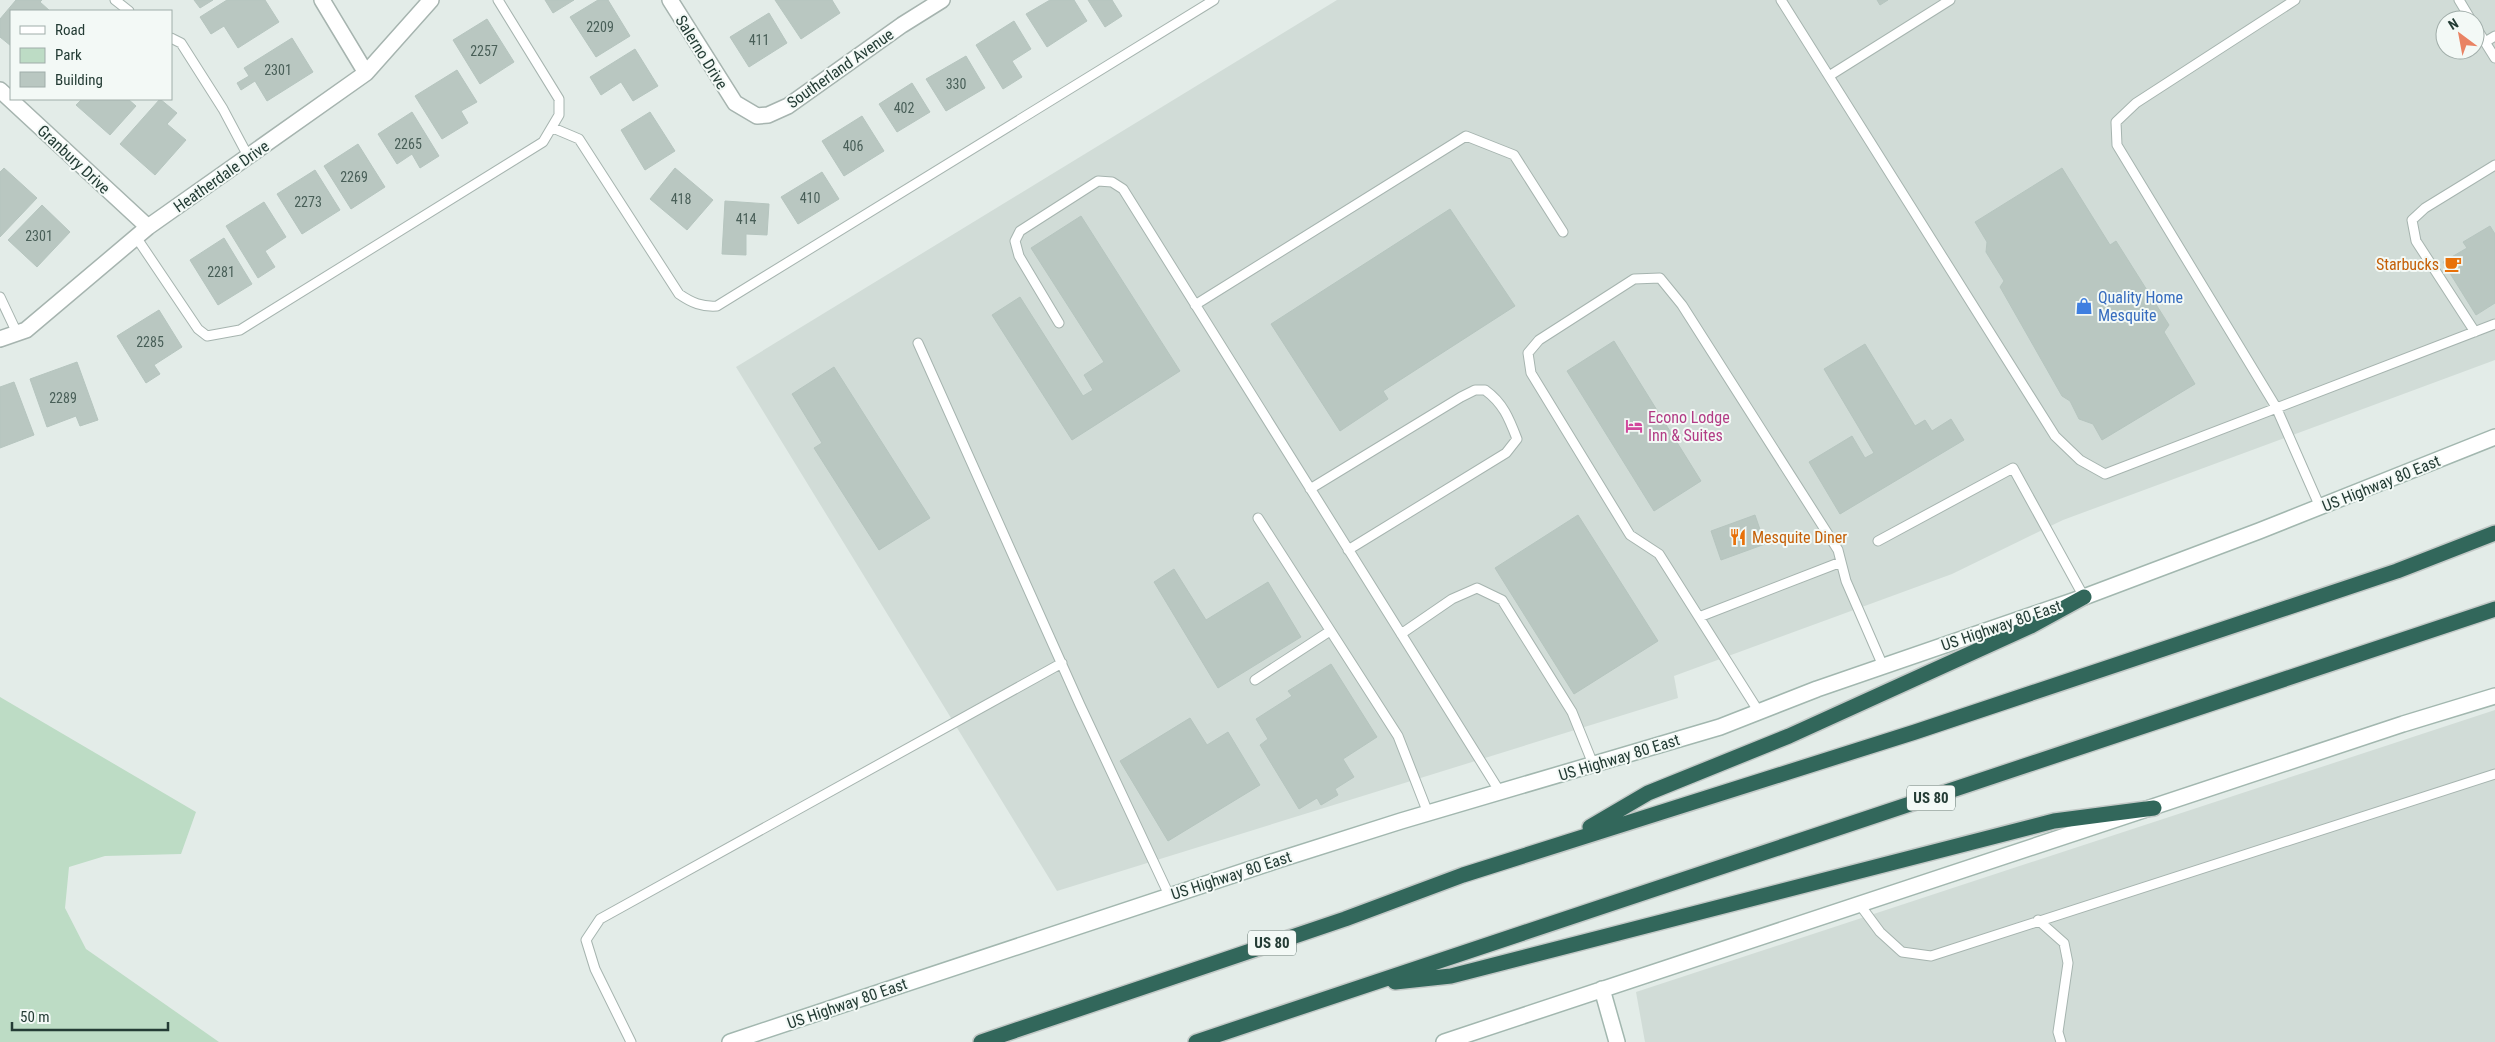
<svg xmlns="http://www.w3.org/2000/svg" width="2495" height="1042" font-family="'Roboto Condensed',sans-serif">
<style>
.built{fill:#d1dcd7;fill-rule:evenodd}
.green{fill:#bddcc5}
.building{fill:#b9c7c1;stroke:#b6c5bf}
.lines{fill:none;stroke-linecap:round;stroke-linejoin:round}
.lane-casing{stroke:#a6b4af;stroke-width:11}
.street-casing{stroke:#a6b4af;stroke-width:18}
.secondary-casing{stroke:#a2b7af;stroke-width:18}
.highway-casing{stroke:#c2c8c6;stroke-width:18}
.lane{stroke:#fff;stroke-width:9}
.street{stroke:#fff;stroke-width:15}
.secondary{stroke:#fff;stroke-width:15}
.highway{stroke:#32675b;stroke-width:15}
.labels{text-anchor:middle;stroke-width:4;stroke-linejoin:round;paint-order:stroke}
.number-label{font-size:14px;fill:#495f58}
.shield{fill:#f3f9f6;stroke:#62756f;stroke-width:1}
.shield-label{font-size:15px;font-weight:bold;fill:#243c35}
.street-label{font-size:16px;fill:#243c35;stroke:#f3f9f6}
.food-label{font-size:16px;fill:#c56008;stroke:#f3f9f6;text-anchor:end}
.shop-label{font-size:16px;fill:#366cbe;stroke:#f3f9f6;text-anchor:start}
.hotel-label{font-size:16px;fill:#b23c85;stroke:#f3f9f6;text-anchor:start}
</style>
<rect width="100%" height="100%" fill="#e3ece8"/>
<path class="built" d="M1337,0H2495V360L2063,520L1952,574L1674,676L1678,698L1057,891L736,367ZM2445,20H2475V50H2445Z
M2495,710V1042H1645L1636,992Z"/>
<path class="green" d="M0,697L196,812L181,854L105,856L69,867L65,908L86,949L219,1042H0Z"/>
<path class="building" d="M16,0H42L40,2L50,11H11V46L0,37V19Z
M194,0H213L200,8Z
M227,0H265L279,22L238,48L224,26L211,34L200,17Z
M545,0H574L553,13Z
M598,0H608L630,36L596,57L570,17Z
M775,0H832L840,13L801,39Z
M1050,0H1074L1087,21L1047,47L1026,14Z
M1088,0H1112L1122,16L1105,27Z
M1877,0H1888L1880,5Z
M769,13L787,43L749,67L730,37Z
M487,19L514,62L480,84L453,40Z
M1014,21L1031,49L1012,61L1022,77L1003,89L976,45Z
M292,38L313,72L267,101L255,81L241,90L237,83L249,76L244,68Z
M635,49L658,86L633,101L621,82L601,95L590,77Z
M966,56L985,88L946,111L926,79Z
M457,70L477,102L461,111L468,123L442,139L415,96Z
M912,83L930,112L897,132L879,104Z
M82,99H128L136,106L110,135L76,105Z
M160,99L177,113L167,124L186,140L155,175L120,144Z
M412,112L439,156L420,168L412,154L397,164L378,134Z
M650,112L675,151L645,170L621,130Z
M862,116L884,151L844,176L822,141Z
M358,144L385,187L351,209L324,166Z
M4,168L37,198L0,237V172Z
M675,168L713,200L687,230L650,199Z
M2062,168L2110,245L2116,241L2169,325L2164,332L2195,384L2102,440L2093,424L2079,419L2070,401L2062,396L2000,287L2004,281L1986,252L1987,242L1975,222Z
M315,170L340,210L302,234L277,194Z
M822,172L839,199L798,224L781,197Z
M725,201L769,204L767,235L746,234V255L722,254Z
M264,202L286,237L265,251L275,267L258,278L226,226Z
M42,205L70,232L37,267L8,240Z
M1450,209L1515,306L1383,391L1388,399L1340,431L1271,324Z
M1081,216L1180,371L1072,440L992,315L1020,297L1083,396L1093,390L1084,375L1104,362L1031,248Z
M2490,226L2495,234V303L2476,315L2443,262L2467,248L2463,242Z
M224,238L252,284L218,305L190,260Z
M159,310L182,347L154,365L160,374L146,383L117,336Z
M1614,341L1701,481L1654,511L1567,371Z
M1865,344L1915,426L1925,420L1932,431L1951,419L1964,440L1840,514L1809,462L1852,436L1865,458L1874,453L1824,369Z
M77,362L98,420L80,426L76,416L47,427L30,379Z
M834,367L930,518L879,550L814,448L822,443L792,394Z
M14,382L34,435L0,448V387Z
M1578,515L1658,641L1574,694L1495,568Z
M1755,515L1765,544L1721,560L1711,531Z
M1174,569L1206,620L1268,582L1301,637L1218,688L1154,582Z
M1331,664L1377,737L1343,759L1354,777L1335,789L1338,795L1321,805L1317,798L1299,809L1260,745L1268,739L1256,719L1292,696L1288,691Z
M1190,718L1207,745L1228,732L1260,785L1168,841L1120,761Z"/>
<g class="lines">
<g class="lane-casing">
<path id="lane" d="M115,0L129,11
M1781,0L2055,436L2080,460L2105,474L2495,324
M2295,0L2136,103L2116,122L2117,145L2276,407L2320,507
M2459,0L2471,20
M2475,26L2495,58
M171,38L181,43L223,109L248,156
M2485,42L2495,36
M1829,76L1950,0
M553,128L579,139L679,294C692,303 702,307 717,306L1214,0
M136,237L198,329L207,336L240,330L543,142L559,115V99L498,0
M0,297L17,333
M1195,305L1466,136L1514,155L1563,232
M1059,323L1019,256L1015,241L1020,231L1098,181L1112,182L1123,189L1500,792
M2475,332L2416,241L2412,220L2425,208L2495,165
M918,343L1080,705L1169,895
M1310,489L1461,397L1475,390H1485C1503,403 1509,418 1517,439L1506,453L1348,550
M1258,518L1398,736L1428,813
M1878,541L2013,468L2084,597
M1699,617L1841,562
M1401,634L1452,599L1477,588L1502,600L1572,712L1593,764
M1255,680L1330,631
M1759,712L1659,554L1630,535L1531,373L1528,353L1539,340L1634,279L1660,278L1682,305L1838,550L1846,581L1883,666
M1860,905L1880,932L1902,952L1931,956L2495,774
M2038,920L2064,943L2068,963L2058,1032L2061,1042
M631,1042L595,969L586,940L600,919L1062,663"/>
</g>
<g class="street-casing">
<path id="street" d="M322,0L366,73
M670,0L735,103L757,116L768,115L788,106L902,25L942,0
M0,90L148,227
M0,339L26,330L148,227L366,73L431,0"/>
</g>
<g class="secondary-casing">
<path id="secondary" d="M1602,989L1617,1042
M730,1042L1275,861L1401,821L1720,727L1817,689L2084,597L2259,531L2495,437
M1444,1042L2403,724L2495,696"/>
</g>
<g class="highway-casing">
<path id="highway" d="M1590,827L1648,793L1789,736L2031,626L2084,597
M1395,982L1451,976L2054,821L2154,808
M981,1042L1345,919L1463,875L1915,732L2397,571L2495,533
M1196,1042L2495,609"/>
</g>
<use href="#lane" class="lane"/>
<use href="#street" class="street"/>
<use href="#secondary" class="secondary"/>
<use href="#highway" class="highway"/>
</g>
<defs>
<g id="cafe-bare" transform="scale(1.35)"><path d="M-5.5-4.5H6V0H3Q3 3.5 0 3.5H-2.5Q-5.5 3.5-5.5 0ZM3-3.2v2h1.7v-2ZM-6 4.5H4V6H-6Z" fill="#e8710a" stroke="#f3f9f6" stroke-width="2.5" paint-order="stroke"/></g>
<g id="shop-bare" transform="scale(1.35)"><path d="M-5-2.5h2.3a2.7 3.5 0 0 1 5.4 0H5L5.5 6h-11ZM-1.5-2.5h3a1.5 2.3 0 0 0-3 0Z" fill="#3f7fe0" stroke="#f3f9f6" stroke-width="2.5" paint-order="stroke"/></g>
<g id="hotel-bare" transform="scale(1.35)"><path d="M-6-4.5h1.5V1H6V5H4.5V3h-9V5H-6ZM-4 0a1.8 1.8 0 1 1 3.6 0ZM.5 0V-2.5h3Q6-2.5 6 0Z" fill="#d1479c" stroke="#f3f9f6" stroke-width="2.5" paint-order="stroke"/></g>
<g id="restaurant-bare" transform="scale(1.35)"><path d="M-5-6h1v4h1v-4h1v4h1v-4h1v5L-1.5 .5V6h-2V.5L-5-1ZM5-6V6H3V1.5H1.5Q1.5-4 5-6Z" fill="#e8710a" stroke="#f3f9f6" stroke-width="2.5" paint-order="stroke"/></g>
</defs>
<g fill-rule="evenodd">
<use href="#cafe-bare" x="2453" y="264"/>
<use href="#shop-bare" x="2084" y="306"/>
<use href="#hotel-bare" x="1634" y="426"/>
<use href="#restaurant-bare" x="1738" y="537"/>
</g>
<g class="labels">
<g class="number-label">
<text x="600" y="32">2209</text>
<text x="759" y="45">411</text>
<text x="484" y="56">2257</text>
<text x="278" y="75">2301</text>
<text x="956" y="89">330</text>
<text x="904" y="113">402</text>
<text x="408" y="149">2265</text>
<text x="853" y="151">406</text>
<text x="354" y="182">2269</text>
<text x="810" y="203">410</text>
<text x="681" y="204">418</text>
<text x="308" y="207">2273</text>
<text x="746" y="224">414</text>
<text x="39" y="241">2301</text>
<text x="221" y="277">2281</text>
<text x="150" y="347">2285</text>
<text x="63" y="403">2289</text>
</g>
<g class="shield">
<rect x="1907" y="785.5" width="48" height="25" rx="4"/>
<rect x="1248" y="930.5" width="48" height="25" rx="4"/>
</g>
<g class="shield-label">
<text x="1931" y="803">US 80</text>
<text x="1272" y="948">US 80</text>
</g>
<g class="street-label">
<text transform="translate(702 52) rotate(58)" y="6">Salerno Drive</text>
<text transform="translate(840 68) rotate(-35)" y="6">Southerland Avenue</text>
<text transform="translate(74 159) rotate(43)" y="6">Granbury Drive</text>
<text transform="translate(221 176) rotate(-35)" y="6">Heatherdale Drive</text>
<text transform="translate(2381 483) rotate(-22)" y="6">US Highway 80 East</text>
<text transform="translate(2001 625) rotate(-19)" y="6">US Highway 80 East</text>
<text transform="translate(1619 757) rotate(-17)" y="6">US Highway 80 East</text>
<text transform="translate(1231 875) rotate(-18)" y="6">US Highway 80 East</text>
<text transform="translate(847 1003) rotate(-19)" y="6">US Highway 80 East</text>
</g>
<g class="food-label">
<text x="2439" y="270">Starbucks</text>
<text x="1752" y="543" text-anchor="start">Mesquite Diner</text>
</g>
<g class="shop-label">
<text x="2098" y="303">Quality Home<tspan x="2098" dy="18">Mesquite</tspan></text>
</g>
<g class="hotel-label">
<text x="1648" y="423">Econo Lodge<tspan x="1648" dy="18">Inn &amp; Suites</tspan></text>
</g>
</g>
<rect x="10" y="10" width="162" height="90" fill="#f3f9f6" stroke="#a0ada9"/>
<rect x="20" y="26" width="25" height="8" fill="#ffffff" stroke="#a0ada9"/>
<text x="55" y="35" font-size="15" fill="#243c35">Road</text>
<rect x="20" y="48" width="25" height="15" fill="#bddcc5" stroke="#a0ada9"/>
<text x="55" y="60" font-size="15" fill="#243c35">Park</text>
<rect x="20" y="72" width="25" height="15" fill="#b9c7c1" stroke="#a0ada9"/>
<text x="55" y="85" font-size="15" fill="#243c35">Building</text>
<g transform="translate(2460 35) rotate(328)"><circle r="24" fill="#f3f9f6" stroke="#a0ada9"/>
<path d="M0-4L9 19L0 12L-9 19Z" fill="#e98364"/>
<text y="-8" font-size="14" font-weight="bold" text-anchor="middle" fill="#243c35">N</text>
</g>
<path d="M12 1022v8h156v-8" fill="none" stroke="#243c35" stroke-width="2.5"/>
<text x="20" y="1022" font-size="15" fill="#243c35" stroke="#f3f9f6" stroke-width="4" paint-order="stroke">50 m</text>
</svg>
